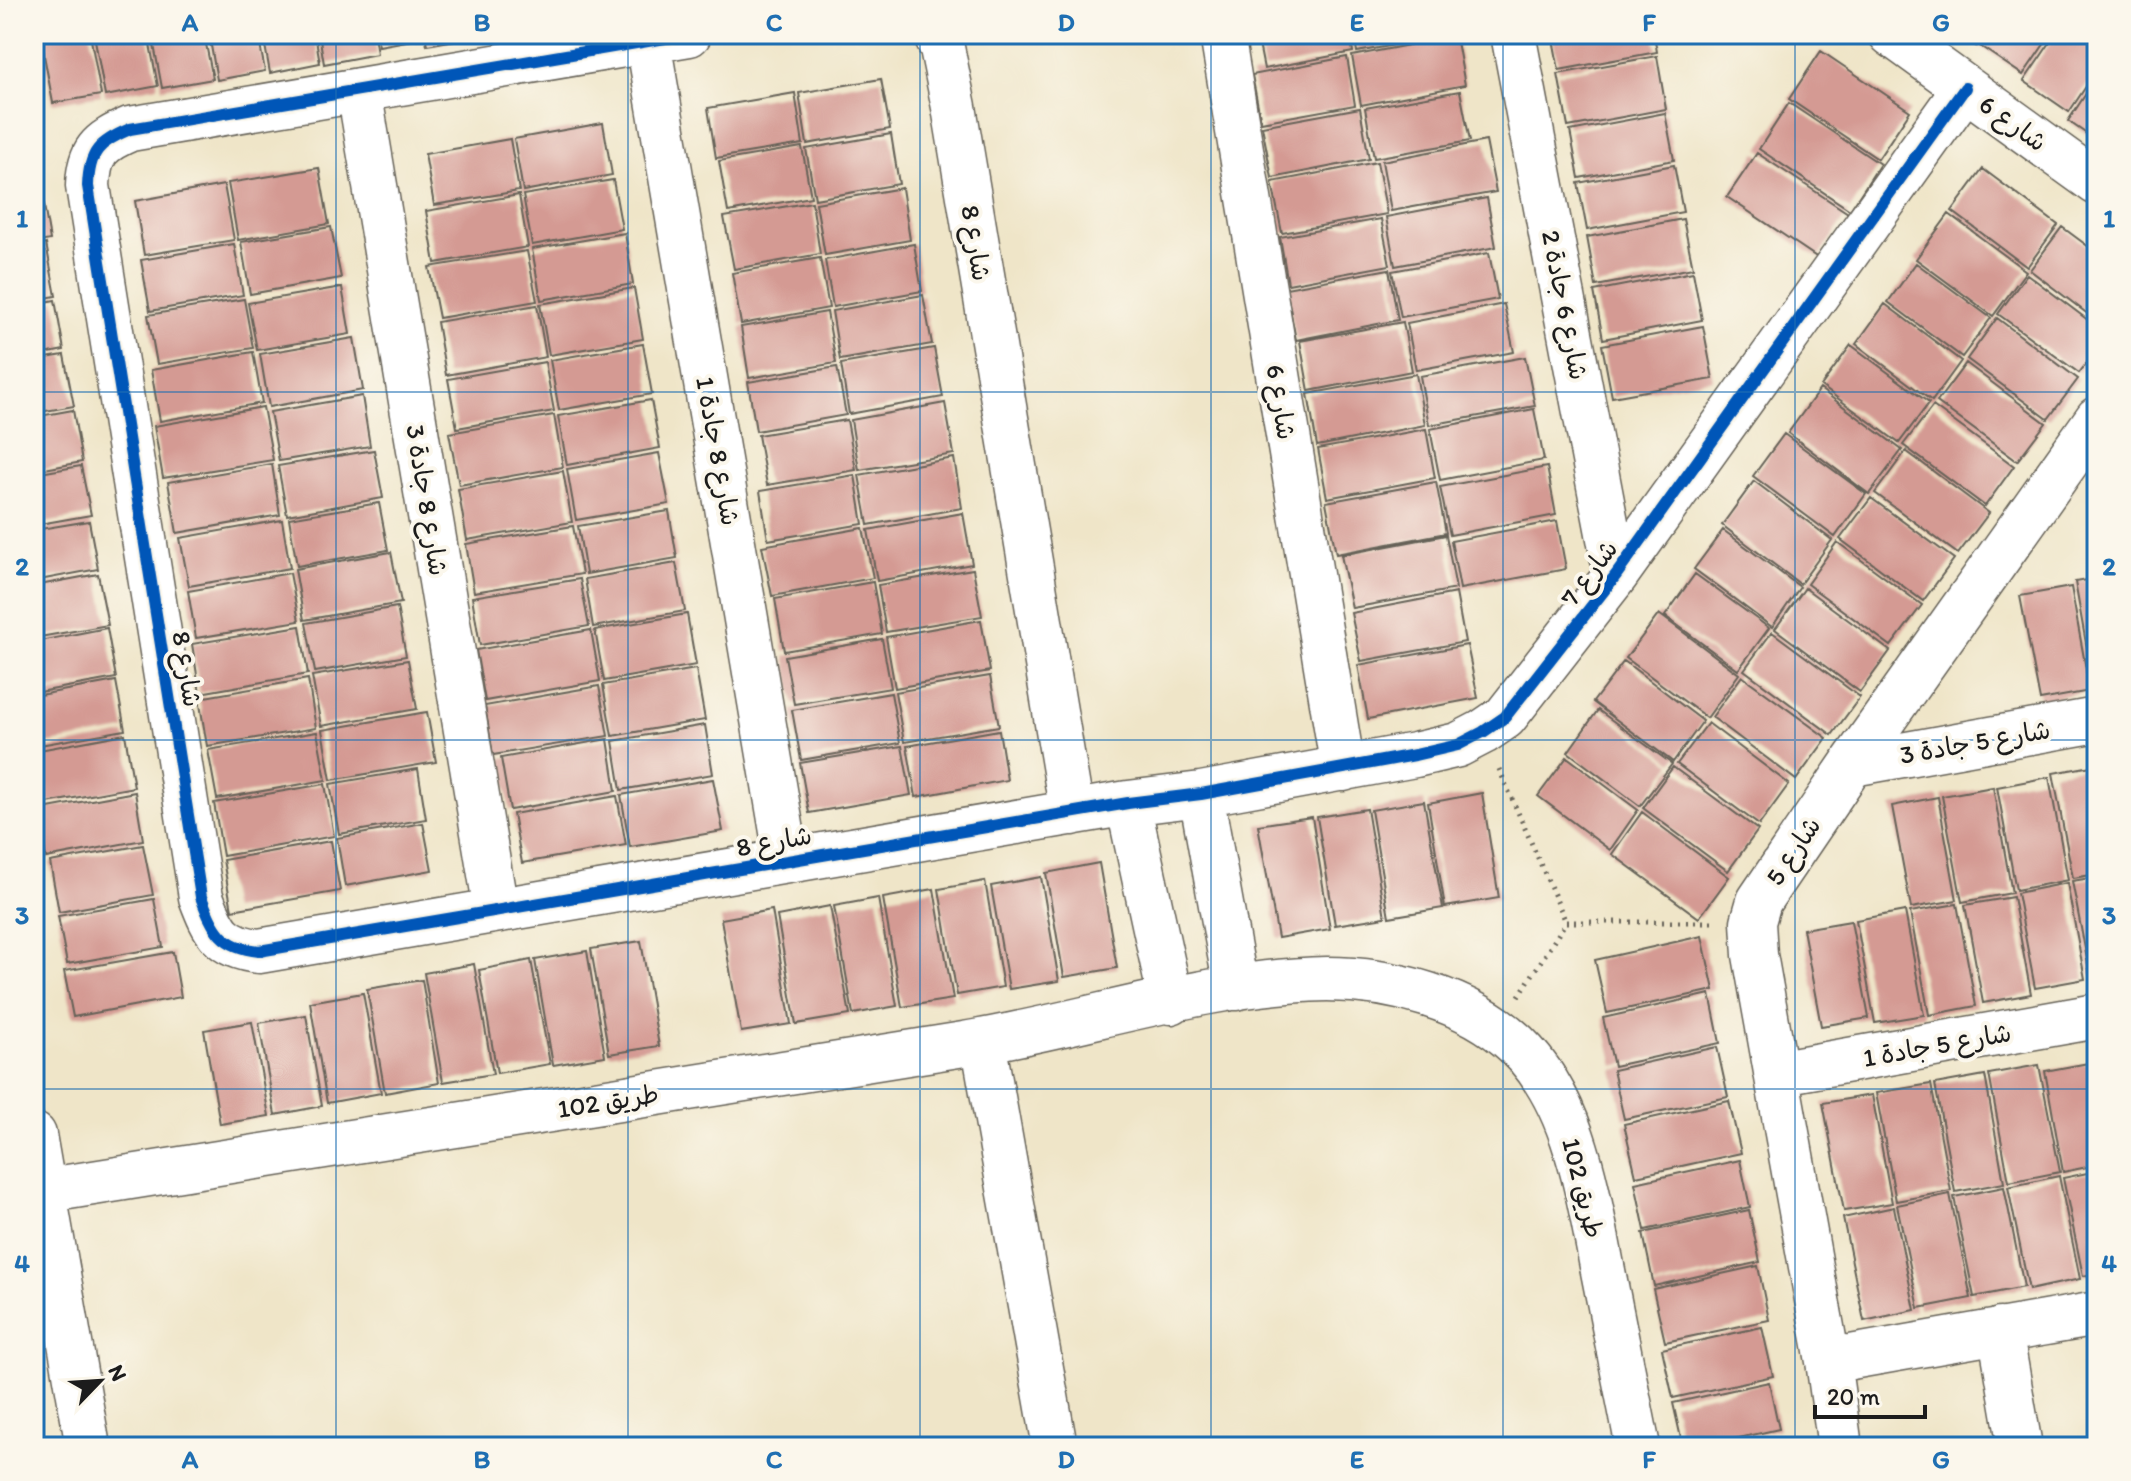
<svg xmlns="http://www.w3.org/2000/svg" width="2131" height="1481" font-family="Itim,'Playpen Sans Arabic',sans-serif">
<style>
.building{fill:#d49a93}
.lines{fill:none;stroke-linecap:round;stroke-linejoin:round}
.minor-casing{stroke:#666258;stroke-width:47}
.major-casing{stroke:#666258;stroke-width:47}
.path{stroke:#666258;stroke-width:5;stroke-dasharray:2 6;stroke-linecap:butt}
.minor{stroke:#fff;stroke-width:44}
.major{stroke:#fff;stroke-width:44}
.cycleway-casing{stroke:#fbf7ec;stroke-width:17}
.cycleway{stroke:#0057b8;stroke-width:12}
.grid{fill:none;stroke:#1f6fb2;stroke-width:2;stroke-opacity:0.55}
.labels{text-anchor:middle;stroke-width:8;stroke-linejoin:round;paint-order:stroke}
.street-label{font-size:26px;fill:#1c1c1c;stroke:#fbf7ec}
.neatline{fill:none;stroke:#1f6fb2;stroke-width:3}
.grid-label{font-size:26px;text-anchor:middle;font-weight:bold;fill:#1f6fb2}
</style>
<rect width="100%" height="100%" fill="#fbf7ec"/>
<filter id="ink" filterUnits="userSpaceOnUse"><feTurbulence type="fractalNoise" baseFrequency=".0125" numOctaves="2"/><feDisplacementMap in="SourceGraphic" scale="16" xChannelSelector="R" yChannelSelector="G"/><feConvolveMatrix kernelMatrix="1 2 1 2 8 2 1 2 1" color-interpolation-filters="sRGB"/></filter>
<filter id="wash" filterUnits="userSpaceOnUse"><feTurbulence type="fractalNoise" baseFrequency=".006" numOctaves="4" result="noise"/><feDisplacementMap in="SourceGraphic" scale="32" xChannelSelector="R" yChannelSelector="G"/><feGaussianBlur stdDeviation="1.8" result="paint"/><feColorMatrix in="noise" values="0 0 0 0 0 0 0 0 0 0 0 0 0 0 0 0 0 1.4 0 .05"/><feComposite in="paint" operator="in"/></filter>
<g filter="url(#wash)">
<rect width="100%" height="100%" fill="#efe5c8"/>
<g id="blocks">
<path class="building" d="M40,34H90L101,95L53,103Z
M94,34H148L158,86L105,96Z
M152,34H204L213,79L162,88Z
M209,34H258L265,71L217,80Z
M263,34H315L320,63L270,73Z
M319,34H374L377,54L324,64Z
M376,34H423V38L379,46Z
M425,34H478V36L427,45Z
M1257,34H1350L1353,52L1264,69Z
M1354,34H1443V36L1357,52Z
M1552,34H1654L1657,52L1559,70Z
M1958,34H1983L1976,46Z
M1988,34H2051L2023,75L1980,46Z
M2056,34H2097V70L2069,112L2024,81Z
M1456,36L1465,85L1361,105L1352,56Z
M1821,51L1910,111L1878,159L1789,99Z
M1657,56L1666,109L1568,127L1558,74Z
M1347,57L1355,105L1261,122L1252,75Z
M2097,77V141L2068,121Z
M881,79L890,129L807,144L799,93Z
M1460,91L1470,141L1374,158L1365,108Z
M795,93L803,144L716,158L708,108Z
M1789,103L1880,164L1850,210L1759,149Z
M1360,108L1369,159L1272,178L1262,126Z
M1665,113L1674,160L1579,178L1570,131Z
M603,123L612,175L523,191L514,139Z
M891,134L899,184L815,199L806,149Z
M34,137L44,183L34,185Z
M510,139L519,191L434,205L425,154Z
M1486,141L1496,192L1391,211L1382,161Z
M802,147L811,197L728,212L719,161Z
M1757,153L1848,213L1818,258L1727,197Z
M1377,162L1387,214L1282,233L1272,182Z
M1674,165L1683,212L1587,230L1578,183Z
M319,168L329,224L238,240L228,183Z
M1983,169L2058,225L2027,267L1952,211Z
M613,180L622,229L532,245L523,195Z
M224,185L234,240L144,255L135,201Z
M41,188L50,240L34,243V190Z
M902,188L910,240L825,255L816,203Z
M519,195L528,247L435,263L426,211Z
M1487,198L1496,247L1395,266L1386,217Z
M812,202L820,254L734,269L724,217Z
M1949,214L2026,271L1993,316L1916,259Z
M1381,219L1390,265L1288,284L1280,237Z
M1683,219L1693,268L1596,286L1587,237Z
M331,227L341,278L250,294L241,242Z
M2062,227L2097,253V321L2030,270Z
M625,233L633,284L541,300L532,249Z
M46,244L56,296L34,300V246Z
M234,244L243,295L150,311L141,260Z
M914,244L922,291L833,307L825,260Z
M527,251L537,301L439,318L429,267Z
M1489,253L1498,299L1401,317L1392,271Z
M820,258L829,308L741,324L732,273Z
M1916,263L1991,318L1962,357L1888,302Z
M1389,269L1398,320L1296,340L1286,288Z
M1693,272L1702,320L1603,339L1594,291Z
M2027,274L2097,327V349L2079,373L1998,314Z
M342,287L350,334L257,350L248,303Z
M634,288L643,339L549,355L540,304Z
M923,295L932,344L840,360L832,311Z
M244,299L253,348L157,364L148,315Z
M55,300L64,350L34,356V304Z
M1504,304L1514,352L1416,370L1407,323Z
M1885,304L1961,361L1932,401L1856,344Z
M537,305L546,357L446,375L437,322Z
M827,312L836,363L749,378L741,327Z
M1997,318L2078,379L2048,419L1967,359Z
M1403,322L1412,371L1309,391L1300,341Z
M1703,326L1713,379L1612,397L1602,345Z
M354,338L363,390L269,407L260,354Z
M643,344L652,394L559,410L550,360Z
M1851,345L1929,403L1899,443L1821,386Z
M934,348L943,397L849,414L841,364Z
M253,352L262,403L160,421L151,370Z
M64,355L74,406L34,413V360Z
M1525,357L1535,406L1429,425L1420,376Z
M545,362L554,411L457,428L448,379Z
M1966,363L2046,423L2017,461L1937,402Z
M837,367L846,415L756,431L748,382Z
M1416,374L1425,425L1317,446L1308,394Z
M1820,389L1902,450L1869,494L1788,433Z
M362,396L370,446L279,461L270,412Z
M651,400L660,448L567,465L558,416Z
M945,403L954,454L859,470L851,420Z
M1933,406L2014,466L1985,506L1903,445Z
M263,407L273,460L163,478L154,426Z
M1534,409L1544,460L1440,480L1430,429Z
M73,410L82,462L34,471V417Z
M554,415L563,467L459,485L449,433Z
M847,420L856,470L767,485L758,435Z
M1426,429L1435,478L1327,498L1318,449Z
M1784,434L1866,494L1835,537L1753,476Z
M374,450L383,498L287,515L278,466Z
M1906,451L1989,513L1958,554L1875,493Z
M659,453L669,504L576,520L567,469Z
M954,458L962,508L868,525L859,475Z
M272,464L280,515L177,533L168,482Z
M81,466L91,515L34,525V474Z
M1547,467L1556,515L1450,535L1440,487Z
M563,471L572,522L467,540L458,489Z
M855,475L863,524L768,540L760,491Z
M1754,481L1832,540L1800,584L1722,525Z
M1436,482L1446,533L1336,554L1326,502Z
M1871,498L1954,559L1923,601L1840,539Z
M379,503L388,550L297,566L289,518Z
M669,511L677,558L586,574L578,526Z
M963,513L972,564L877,581L868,530Z
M282,520L290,568L189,586L180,538Z
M89,521L98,569L34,581V530Z
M1557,521L1566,569L1460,589L1451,541Z
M573,526L582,574L474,592L466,544Z
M863,528L873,578L772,596L762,546Z
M1723,530L1800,587L1772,627L1694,569Z
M1446,535L1456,589L1352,608L1341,555Z
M1837,542L1922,605L1891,646L1807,584Z
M391,552L401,603L304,620L295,569Z
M676,563L685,611L593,627L585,579Z
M973,569L982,616L886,632L878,585Z
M290,573L299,621L196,638L188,591Z
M98,574L108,625L34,638V586Z
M1695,574L1769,628L1738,670L1665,616Z
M2097,578V693L2095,694L2075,582Z
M580,579L589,626L480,645L472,597Z
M873,582L882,634L784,651L775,599Z
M2071,587L2090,691L2040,700L2020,596Z
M1805,588L1890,651L1860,692L1775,629Z
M1456,593L1465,642L1361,661L1351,613Z
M397,607L406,656L315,672L306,623Z
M687,614L696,665L604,681L595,630Z
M1659,614L1739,674L1707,718L1626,658Z
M981,620L990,671L895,688L886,637Z
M300,626L308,674L200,693L192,644Z
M107,628L116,678L34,693V642Z
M591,630L600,681L485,701L476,650Z
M1772,632L1860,697L1832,735L1744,670Z
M882,639L891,688L794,704L785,656Z
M1467,645L1478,698L1368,719L1358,665Z
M408,660L417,709L321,726L312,676Z
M1624,661L1703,721L1673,762L1593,702Z
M696,669L705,720L612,736L603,685Z
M990,676L999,726L904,742L895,692Z
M1742,676L1827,738L1796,780L1712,717Z
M308,679L316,728L207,746L199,698Z
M116,681L125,730L34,746V696Z
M599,686L608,736L493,755L485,706Z
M891,693L900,743L801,760L792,710Z
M1598,710L1672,764L1640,806L1568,752Z
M427,712L436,762L331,780L322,730Z
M1708,723L1789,784L1759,825L1677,764Z
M705,725L713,774L621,790L613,741Z
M999,730L1007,780L916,797L907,746Z
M317,732L326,780L217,799L208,750Z
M125,734L134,787L36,805L34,751Z
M608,739L616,791L510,810L501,758Z
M902,746L911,795L809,813L800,763Z
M1567,757L1638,810L1610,850L1538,796Z
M2097,765V874L2073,878L2053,773Z
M1673,767L1758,830L1728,871L1643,808Z
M418,769L426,819L339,834L330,784Z
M2049,777L2068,880L2016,890L1997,787Z
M713,779L723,831L630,847L621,795Z
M325,784L334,836L223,856L214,803Z
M1993,787L2012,893L1962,902L1942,796Z
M135,792L143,840L46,858L37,810Z
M1482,793L1499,898L1445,907L1428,803Z
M617,796L626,845L522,863L513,814Z
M1938,797L1957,900L1911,908L1892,806Z
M1424,801L1443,908L1389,917L1371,810Z
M1367,809L1385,917L1335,925L1317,817Z
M1642,812L1729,877L1699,918L1612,854Z
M1312,817L1330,929L1278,938L1258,825Z
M423,823L432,870L345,886L337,838Z
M331,841L340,891L232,910L223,860Z
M143,845L153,895L59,912L50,862Z
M1099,863L1117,968L1064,977L1046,873Z
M1041,877L1059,981L1009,989L991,886Z
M2097,877V974L2090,975L2072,881Z
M985,881L1003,987L957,995L939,889Z
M2067,883L2085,979L2035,988L2017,893Z
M934,889L953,999L902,1007L883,898Z
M2013,897L2031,994L1983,1003L1965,905Z
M878,898L897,1006L853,1014L834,906Z
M154,899L163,947L67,964L58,916Z
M1957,904L1976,1006L1929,1015L1910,912Z
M830,906L850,1015L796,1024L777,916Z
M772,910L791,1024L741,1032L721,919Z
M1905,911L1924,1015L1875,1023L1856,920Z
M1851,921L1869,1018L1821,1026L1803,929Z
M1702,936L1714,990L1607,1013L1595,960Z
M641,941L659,1046L609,1054L591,949Z
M587,951L605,1056L553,1065L535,960Z
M173,952L181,997L73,1017L64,971Z
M531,960L550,1064L497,1073L479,970Z
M474,964L493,1074L443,1082L424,973Z
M422,980L439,1083L385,1093L367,989Z
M363,993L381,1093L327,1103L310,1002Z
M1710,994L1720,1043L1614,1066L1603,1018Z
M306,1015L322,1106L275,1115L259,1023Z
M252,1022L269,1116L220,1124L204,1030Z
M1717,1047L1728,1097L1624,1119L1613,1070Z
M2094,1062L2097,1079V1165L2063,1172L2045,1071Z
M2039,1065L2060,1172L2009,1182L1989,1074Z
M1985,1075L2004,1183L1955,1192L1935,1084Z
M1931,1084L1951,1191L1896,1201L1876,1093Z
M1872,1095L1892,1203L1844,1211L1823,1103Z
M1729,1101L1741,1153L1636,1176L1624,1124Z
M1740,1160L1750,1207L1645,1230L1635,1183Z
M2097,1171V1273L2083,1276L2063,1178Z
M2059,1176L2080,1279L2029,1290L2008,1187Z
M2004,1187L2024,1287L1974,1297L1954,1197Z
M1950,1194L1971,1298L1919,1308L1897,1205Z
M1894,1207L1915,1310L1864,1321L1843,1218Z
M1749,1210L1760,1262L1654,1286L1643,1233Z
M1758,1266L1769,1320L1665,1342L1653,1289Z
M1762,1327L1773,1376L1673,1398L1662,1349Z
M1769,1382L1779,1429L1699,1447H1683L1673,1403Z
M2097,1413V1432L2090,1429Z"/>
</g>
</g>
<g filter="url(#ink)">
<use href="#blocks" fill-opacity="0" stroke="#666258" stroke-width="2"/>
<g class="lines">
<g class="minor-casing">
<path id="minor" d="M689,34L130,129C99,142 89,152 88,186L201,897C214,931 221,947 259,951L1128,803L1201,794L1415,755L1458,745L1483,732L1505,717L1616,575L1965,88
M935,34L942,48L954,107L1072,813
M1222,34L1343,769
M1513,34L1616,575
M1891,34L2097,183
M648,41L787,861
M359,90L496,910
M1852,764L2097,720
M1201,794L1236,988
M1128,803L1171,1002
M983,1041L1055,1447
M1776,1073L2097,1016
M43,1191C350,1142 657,1093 964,1044C1082,1025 1207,981 1327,979C1391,979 1468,999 1516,1044C1577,1102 1588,1197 1604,1276C1615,1333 1627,1390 1638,1447
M2000,1330L2020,1447
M1828,1361L2097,1314
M1840,1447L1828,1361L1755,955L1753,922L1759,901L1852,764L2097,419"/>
</g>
<g class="major-casing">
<path id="major" d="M34,1135L88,1447"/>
</g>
<path class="path" d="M1499,769L1566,922
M1566,922H1713
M1519,996L1566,922"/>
<use href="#minor" class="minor"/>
<use href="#major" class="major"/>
<g class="cycleway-casing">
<path id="cycleway" d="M689,34L130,129C99,142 89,152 88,186L201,897C214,931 221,947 259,951L1128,803L1201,794L1415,755L1458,745L1483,732L1505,717L1616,575L1965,88"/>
</g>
<use href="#cycleway" class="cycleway"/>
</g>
</g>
<path class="grid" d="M336,34V1447M628,34V1447M920,34V1447M1211,34V1447M1503,34V1447M1795,34V1447M34,392H2097M34,740H2097M34,1089H2097"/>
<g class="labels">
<g class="street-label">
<text transform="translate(2013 123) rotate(36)" y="9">شارع 6</text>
<text transform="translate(976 243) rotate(81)" y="9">شارع 8</text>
<text transform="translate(1565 305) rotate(79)" y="9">شارع 6 جادة 2</text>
<text transform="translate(1281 402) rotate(81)" y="9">شارع 6</text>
<text transform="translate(718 451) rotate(80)" y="9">شارع 8 جادة 1</text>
<text transform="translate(427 500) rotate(81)" y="9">شارع 8 جادة 3</text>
<text transform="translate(1589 573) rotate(-53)" y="9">شارع 7</text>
<text transform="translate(187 669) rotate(81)" y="9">شارع 8</text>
<text transform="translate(1975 742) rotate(-10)" y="9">شارع 5 جادة 3</text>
<text transform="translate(774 841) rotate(-10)" y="9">شارع 8</text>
<text transform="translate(1793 851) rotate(-56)" y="9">شارع 5</text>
<text transform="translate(1937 1045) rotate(-10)" y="9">شارع 5 جادة 1</text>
<text transform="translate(608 1101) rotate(-9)" y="9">طريق 102</text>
<text transform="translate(1583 1188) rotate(76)" y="9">طريق 102</text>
</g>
</g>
<rect width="2131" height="1481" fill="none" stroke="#fbf7ec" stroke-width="88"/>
<g transform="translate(100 1381) rotate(65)" stroke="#fbf7ec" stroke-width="6" paint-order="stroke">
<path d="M0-6L14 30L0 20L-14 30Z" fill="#1c1c1c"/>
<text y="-12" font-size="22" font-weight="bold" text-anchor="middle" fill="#1c1c1c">N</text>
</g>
<path d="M1815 1405v12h110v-12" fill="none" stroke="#1c1c1c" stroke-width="4"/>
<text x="1827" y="1405" font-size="24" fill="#1c1c1c" stroke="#fbf7ec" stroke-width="6" paint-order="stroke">20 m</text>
<rect x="44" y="44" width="2043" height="1393" class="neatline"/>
<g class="grid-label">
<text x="190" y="31">A</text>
<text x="482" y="31">B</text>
<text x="774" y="31">C</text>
<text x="1066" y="31">D</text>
<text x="1357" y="31">E</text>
<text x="1649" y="31">F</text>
<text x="1941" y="31">G</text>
<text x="22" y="227">1</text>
<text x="2109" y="227">1</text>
<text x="22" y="575">2</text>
<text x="2109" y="575">2</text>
<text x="22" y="924">3</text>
<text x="2109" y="924">3</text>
<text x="22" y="1272">4</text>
<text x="2109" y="1272">4</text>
<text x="190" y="1468">A</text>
<text x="482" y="1468">B</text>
<text x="774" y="1468">C</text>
<text x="1066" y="1468">D</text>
<text x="1357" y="1468">E</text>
<text x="1649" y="1468">F</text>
<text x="1941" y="1468">G</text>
</g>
</svg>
